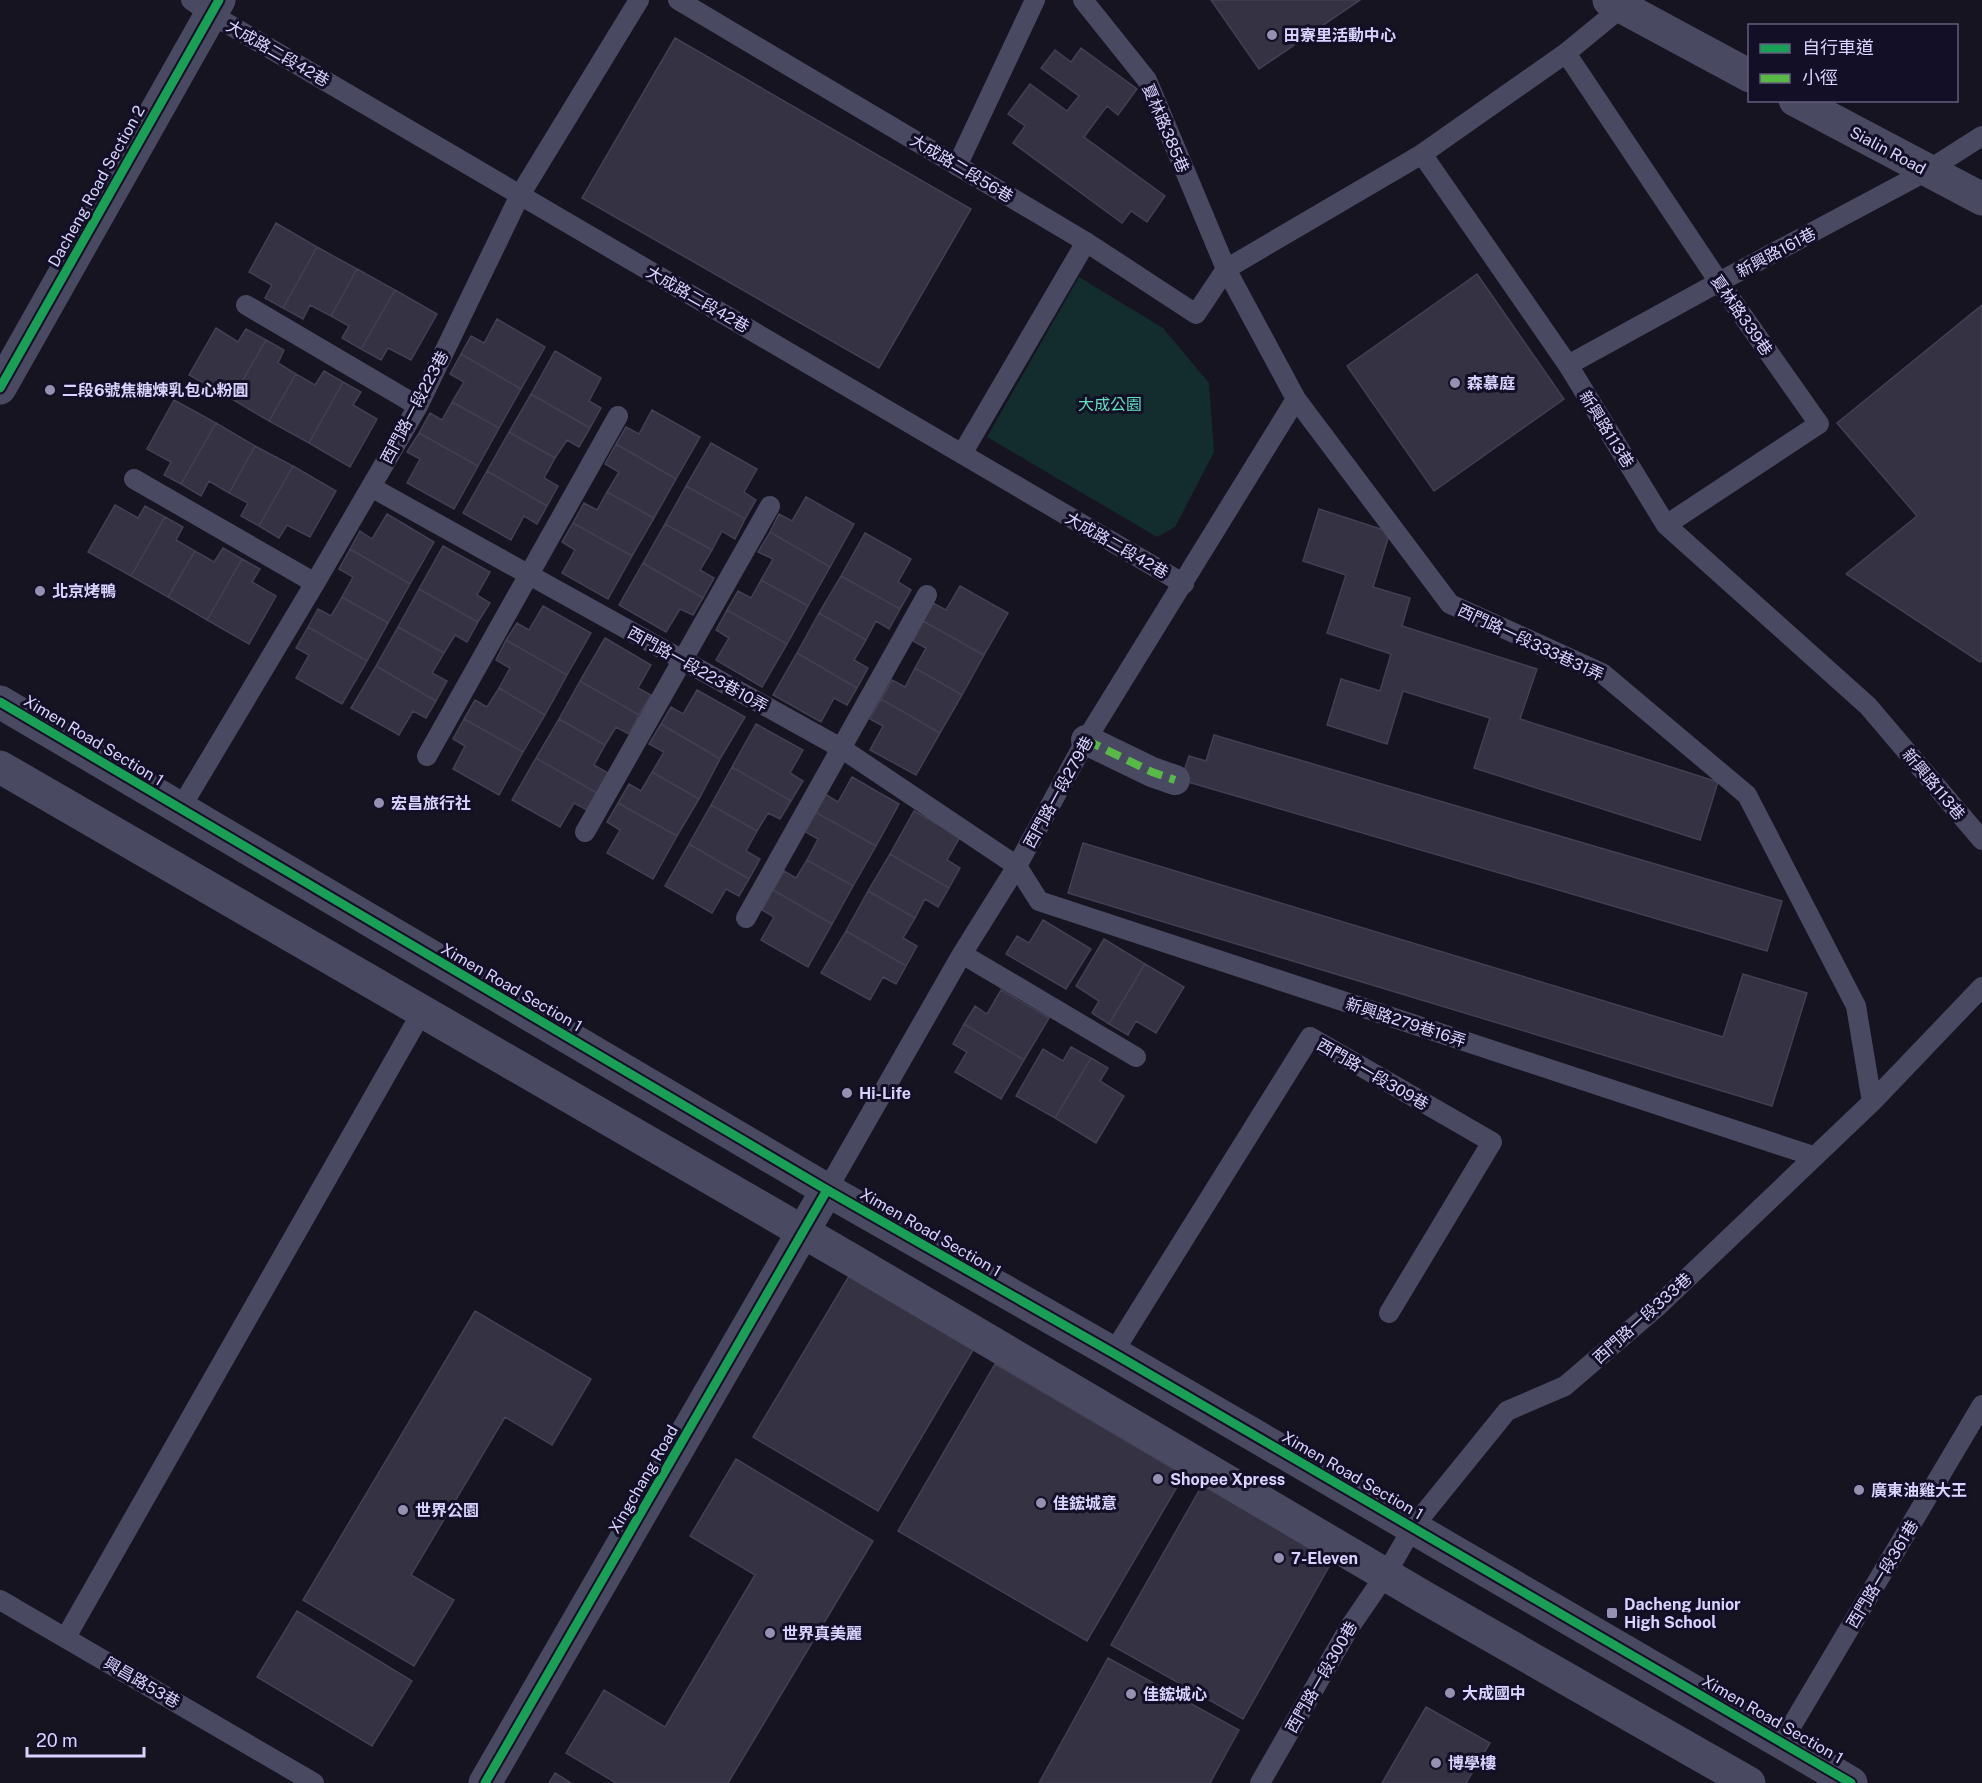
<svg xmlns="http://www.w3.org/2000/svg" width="1982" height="1783" font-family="'Public Sans','Noto Sans TC',sans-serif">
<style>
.green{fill:#132c2d}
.building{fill:#343243;stroke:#433f54;stroke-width:1.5}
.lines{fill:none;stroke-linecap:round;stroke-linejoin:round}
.service{stroke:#4a4962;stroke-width:20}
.pedestrian{stroke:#4a4962;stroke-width:30}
.minor{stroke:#4a4962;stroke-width:33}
.tertiary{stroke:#4a4962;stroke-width:33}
.quiet{stroke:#58b947;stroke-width:8;stroke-dasharray:15 8;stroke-linecap:butt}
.cycleway-casing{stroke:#130f26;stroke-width:13}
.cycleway{stroke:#1a9f57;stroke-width:9}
.poi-dot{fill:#9591b1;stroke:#130f26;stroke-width:2}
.labels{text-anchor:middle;stroke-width:6;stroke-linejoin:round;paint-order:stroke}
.poi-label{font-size:16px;font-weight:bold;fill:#d9d4ff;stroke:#130f26;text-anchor:start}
.street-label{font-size:16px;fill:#d9d4ff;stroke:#130f26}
.park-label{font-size:16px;fill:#5fe0c0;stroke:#130f26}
</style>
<rect width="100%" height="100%" fill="#161421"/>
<path class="green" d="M1079,277L1163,328L1209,383L1214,452L1175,527L1157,537L987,437Z"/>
<path class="building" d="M1211,0H1360L1259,69Z
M675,38L971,209L879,368L582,198Z
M1081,48L1137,89L1118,115L1107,106L1084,137L1165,196L1147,222L1131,211L1122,223L1013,143L1025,126L1008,114L1030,84L1067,111L1079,96L1041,68L1055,50L1071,62Z
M276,223L317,247L283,308L265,298L272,285L249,272Z
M317,247L357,269L331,316L310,305L303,319L283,308Z
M357,269L395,290L361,349L342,338L349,326L331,316Z
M1477,274L1564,399L1434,491L1347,366Z
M395,290L437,314L411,360L388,348L381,360L361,349Z
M1982,305V660L1980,662L1846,574L1917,516L1837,423Z
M497,319L545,347L521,389L461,354L471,336L484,343Z
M216,328L238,342L246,329L266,340L232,399L189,375Z
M266,340L284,350L278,363L296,374L269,421L232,399Z
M555,351L601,378L589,401L601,408L590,428L531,394Z
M461,354L521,389L499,428L452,402L464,382L450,374Z
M324,371L343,382L309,443L269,421L296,374L315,385Z
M343,382L361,392L353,405L377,419L350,467L309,443Z
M531,394L590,428L579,447L567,440L555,458L509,432Z
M174,400L216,423L181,484L164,475L171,462L147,449Z
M452,402L499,428L478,466L419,433L430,413L442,420Z
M652,410L700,437L676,479L616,444L626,427L639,434Z
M216,423L255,446L229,493L209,481L201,496L181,484Z
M509,432L555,458L544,478L558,486L547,506L487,471Z
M419,433L478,466L454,509L407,483L420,459L407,452Z
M711,443L757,469L744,492L756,500L745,519L686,486Z
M616,444L676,479L654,518L607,492L619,472L605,464Z
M255,446L293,466L259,526L241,516L248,503L229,493Z
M293,466L336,491L310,537L287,525L279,538L259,526Z
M487,471L547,506L537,524L524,516L511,540L463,513Z
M686,486L745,519L735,539L722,531L712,550L665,524Z
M607,492L654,518L632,556L573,523L584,503L597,510Z
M806,497L854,524L830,567L770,532L779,514L792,521Z
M115,505L138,518L145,506L165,517L131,576L88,552Z
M1319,509L1390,532L1373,587L1410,598L1402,626L1537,669L1520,719L1718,782L1700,840L1474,768L1490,718L1403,691L1387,744L1327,725L1341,679L1380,691L1391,654L1327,633L1346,575L1303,561Z
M387,514L434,542L410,584L350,549L360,531L372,539Z
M165,517L183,527L176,540L195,551L168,597L131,576Z
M573,523L632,556L608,599L562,573L575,550L562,542Z
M665,524L712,550L700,570L714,578L703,598L643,563Z
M770,532L830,567L808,606L761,580L773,559L758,552Z
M865,533L911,559L898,582L911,590L900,609L841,576Z
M443,546L490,572L477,595L490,603L478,622L419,589Z
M223,548L242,559L207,620L168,597L195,551L214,562Z
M350,549L410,584L388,623L342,597L353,577L339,569Z
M242,559L260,569L252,582L276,596L249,644L207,620Z
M643,563L703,598L693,615L680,609L666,632L619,605Z
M841,576L900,609L889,629L876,621L866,640L819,613Z
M761,580L808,606L787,644L727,610L738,591L751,598Z
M960,586L1008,613L984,655L923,621L933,603L946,610Z
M419,589L478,622L467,642L455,635L444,653L398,627Z
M342,597L388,623L367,661L308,627L318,609L331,616Z
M543,606L591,633L567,675L506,640L517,623L529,630Z
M727,610L787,644L762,687L716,660L729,638L716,630Z
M819,613L866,640L854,660L868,668L857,688L797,653Z
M923,621L984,655L962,695L915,668L926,648L913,641Z
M308,627L367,661L342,704L296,678L309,655L296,648Z
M398,627L444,653L432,673L447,681L436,701L376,666Z
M605,638L651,665L638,688L651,695L639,715L580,681Z
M506,640L567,675L545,715L499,688L510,668L496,660Z
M797,653L857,688L847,705L834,698L821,722L773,695Z
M376,666L436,701L426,718L413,711L399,735L351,708Z
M915,668L962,695L940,733L881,699L892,680L905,687Z
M580,681L639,715L629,734L616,727L605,745L559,719Z
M499,688L545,715L523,752L464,719L475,700L487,707Z
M697,690L745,717L720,759L661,724L671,707L683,714Z
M881,699L940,733L916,775L870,750L883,726L870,719Z
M464,719L523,752L499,795L453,769L465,746L453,739Z
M559,719L605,745L594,765L608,773L597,793L536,758Z
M661,724L720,759L699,799L652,772L664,752L649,744Z
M756,724L803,750L790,773L803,781L791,801L732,767Z
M1214,735L1782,901L1767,951L1181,780L1189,756L1206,761Z
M536,758L597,793L587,810L574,803L560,827L512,800Z
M732,767L791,801L780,819L768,813L757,831L711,805Z
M652,772L699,799L677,836L618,803L629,784L641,791Z
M852,777L899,804L876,846L815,812L825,794L838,802Z
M618,803L677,836L653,879L607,853L620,830L607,822Z
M711,805L757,831L746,851L760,859L749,879L689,844Z
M914,811L960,837L947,860L960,868L949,888L890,854Z
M815,812L876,846L853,886L807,860L818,839L804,831Z
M1083,843L1723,1037L1743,974L1807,993L1772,1106L1068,893Z
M689,844L749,879L739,896L726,889L712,913L665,886Z
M890,854L949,888L938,907L925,899L915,918L868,891Z
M807,860L853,886L832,924L773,890L784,871L796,878Z
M773,890L832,924L808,967L761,940L774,917L762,910Z
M868,891L915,918L903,938L917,946L906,966L846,931Z
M1043,920L1091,949L1066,989L1006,954L1017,936L1029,943Z
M846,931L906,966L896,984L883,977L870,1000L821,973Z
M1104,939L1145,964L1109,1024L1092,1013L1099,1001L1076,986Z
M1145,964L1184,987L1156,1033L1136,1021L1128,1035L1109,1024Z
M1001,990L1049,1018L1024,1060L964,1024L975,1006L987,1014Z
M964,1024L1024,1060L1001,1099L955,1072L967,1052L953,1044Z
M1071,1047L1091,1058L1055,1118L1016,1096L1043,1049L1063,1061Z
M1091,1058L1108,1068L1100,1081L1124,1096L1096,1143L1055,1118Z
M852,1271L976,1345L878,1511L753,1437Z
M475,1311L591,1379L552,1445L505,1417L411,1575L454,1600L414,1666L303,1600Z
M995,1364L1184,1475L1087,1641L898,1531Z
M736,1459L873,1541L728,1783H616L566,1753L604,1690L665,1727L755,1575L690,1536Z
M1204,1482L1335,1556L1243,1719L1111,1645Z
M297,1611L412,1681L372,1746L257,1677Z
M1108,1658L1239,1730L1210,1783H1039Z
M1426,1707L1490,1743L1466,1783H1382Z
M555,1773L571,1783H549Z"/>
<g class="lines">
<path class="service" d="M191,0L211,14L1184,584
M678,0L1086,242L1196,314L1226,269L1422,154L1568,365L1666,525L1868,706L1982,840
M1083,0L1147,80L1226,269L1296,399L1450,604L1602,673L1747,795L1856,1006L1872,1102
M1566,53L1719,282L1819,424L1666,525
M1422,154L1566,53L1622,7
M957,166L1035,0
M246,305L418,406
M1568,365L1719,282L1927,171L1982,136
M962,454L1086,242
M134,479L315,583
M371,487L841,748L1017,866L1039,901L1813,1156
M427,756L618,416
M180,809L315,583L418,406L520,195L639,0
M585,832L770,506
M746,918L927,595
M962,954L1136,1057
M827,1190L962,954L1017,866L1086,740L1296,399
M1113,1353L1310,1037L1492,1142L1389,1313
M0,1600L314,1783
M66,1637L423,1010
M1782,1742L1982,1405
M1260,1783L1349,1628L1386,1574L1413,1527L1507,1411L1565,1386L1657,1307L1872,1102L1982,987"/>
<path class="pedestrian" d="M1086,740L1152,772L1175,780"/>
<path class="minor" d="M485,1783L827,1190"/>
<path class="tertiary" d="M1609,0L1750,76
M1795,100L1982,199
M0,388L219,0
M0,702L827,1190L1113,1353L1851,1783
M0,767L850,1259L1427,1599L1749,1783"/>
<path class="quiet" d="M1086,740L1152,772L1175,780"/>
<g class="cycleway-casing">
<path id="cycleway" d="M0,388L219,0
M0,702L827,1190L1113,1353L1851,1783
M485,1783L827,1190"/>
</g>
<use href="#cycleway" class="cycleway"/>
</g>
<g class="poi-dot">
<circle cx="1272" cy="35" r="6"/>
<circle cx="1455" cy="383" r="6"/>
<circle cx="50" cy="390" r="6"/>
<circle cx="40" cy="591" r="6"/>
<circle cx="379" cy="803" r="6"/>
<circle cx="847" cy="1093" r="6"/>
<circle cx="1158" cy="1479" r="6"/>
<circle cx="1859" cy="1490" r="6"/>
<circle cx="1041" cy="1503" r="6"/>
<circle cx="403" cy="1510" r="6"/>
<circle cx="1279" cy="1558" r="6"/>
<rect x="1606" y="1607" width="12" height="12" rx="3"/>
<circle cx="770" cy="1633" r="6"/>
<circle cx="1450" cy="1693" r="6"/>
<circle cx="1131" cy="1694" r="6"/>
<circle cx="1436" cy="1763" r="6"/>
</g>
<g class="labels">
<g class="poi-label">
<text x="1284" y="41">田寮里活動中心</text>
<text x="1467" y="389">森慕庭</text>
<text x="62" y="396">二段6號焦糖煉乳包心粉圓</text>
<text x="52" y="597">北京烤鴨</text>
<text x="391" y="809">宏昌旅行社</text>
<text x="859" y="1099">Hi-Life</text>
<text x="1170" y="1485">Shopee Xpress</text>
<text x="1871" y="1496">廣東油雞大王</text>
<text x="1053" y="1509">佳鋐城意</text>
<text x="415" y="1516">世界公園</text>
<text x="1291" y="1564">7-Eleven</text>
<text x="1624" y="1610">Dacheng Junior<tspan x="1624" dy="18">High School</tspan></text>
<text x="782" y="1639">世界真美麗</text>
<text x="1462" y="1699">大成國中</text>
<text x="1143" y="1700">佳鋐城心</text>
<text x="1448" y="1769">博學樓</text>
</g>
<g class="street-label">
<text transform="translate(278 53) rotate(30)" y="6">大成路二段42巷</text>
<text transform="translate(1166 128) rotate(67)" y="6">夏林路385巷</text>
<text transform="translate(1888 150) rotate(28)" y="6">Sialin Road</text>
<text transform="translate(962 168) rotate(31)" y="6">大成路二段56巷</text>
<text transform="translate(96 186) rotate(-61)" y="6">Dacheng Road Section 2</text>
<text transform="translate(1776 252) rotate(-28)" y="6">新興路161巷</text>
<text transform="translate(698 299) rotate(30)" y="6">大成路二段42巷</text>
<text transform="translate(1742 315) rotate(55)" y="6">夏林路339巷</text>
<text transform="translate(414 407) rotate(-62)" y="6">西門路一段223巷</text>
<text transform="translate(1607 429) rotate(58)" y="6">新興路113巷</text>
<text transform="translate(1117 545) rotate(30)" y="6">大成路二段42巷</text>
<text transform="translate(1531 642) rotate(25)" y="6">西門路一段333巷31弄</text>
<text transform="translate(698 669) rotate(29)" y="6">西門路一段223巷10弄</text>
<text transform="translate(94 740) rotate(31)" y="6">Ximen Road Section 1</text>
<text transform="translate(1934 784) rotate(50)" y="6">新興路113巷</text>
<text transform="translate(1058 792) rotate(-61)" y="6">西門路一段279巷</text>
<text transform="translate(512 987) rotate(30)" y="6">Ximen Road Section 1</text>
<text transform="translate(1406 1022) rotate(18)" y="6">新興路279巷16弄</text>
<text transform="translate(1373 1074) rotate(30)" y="6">西門路一段309巷</text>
<text transform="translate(931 1232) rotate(30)" y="6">Ximen Road Section 1</text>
<text transform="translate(1642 1318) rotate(-42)" y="6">西門路一段333巷</text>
<text transform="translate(1353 1475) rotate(30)" y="6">Ximen Road Section 1</text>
<text transform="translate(643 1479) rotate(-60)" y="6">Xingchang Road</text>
<text transform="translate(1882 1574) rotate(-59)" y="6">西門路一段361巷</text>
<text transform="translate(1321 1677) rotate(-60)" y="6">西門路一段300巷</text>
<text transform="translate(142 1682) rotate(30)" y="6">興昌路53巷</text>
<text transform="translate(1773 1719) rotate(30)" y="6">Ximen Road Section 1</text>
</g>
<g class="park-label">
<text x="1110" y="410">大成公園</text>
</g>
</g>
<rect x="1748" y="24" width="210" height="78" fill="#130f26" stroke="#625e7d" stroke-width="1.5"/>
<rect x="1760" y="44" width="30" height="9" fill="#1a9f57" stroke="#625e7d" stroke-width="1.5"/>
<text x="1802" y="54" font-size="18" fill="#d9d4ff">自行車道</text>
<rect x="1760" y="74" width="30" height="9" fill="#58b947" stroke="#625e7d" stroke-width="1.5"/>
<text x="1802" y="84" font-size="18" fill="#d9d4ff">小徑</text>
<path d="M27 1747v9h117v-9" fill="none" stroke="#d9d4ff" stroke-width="3"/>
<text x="36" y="1747" font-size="18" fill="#d9d4ff" stroke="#130f26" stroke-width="4.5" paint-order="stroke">20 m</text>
</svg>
